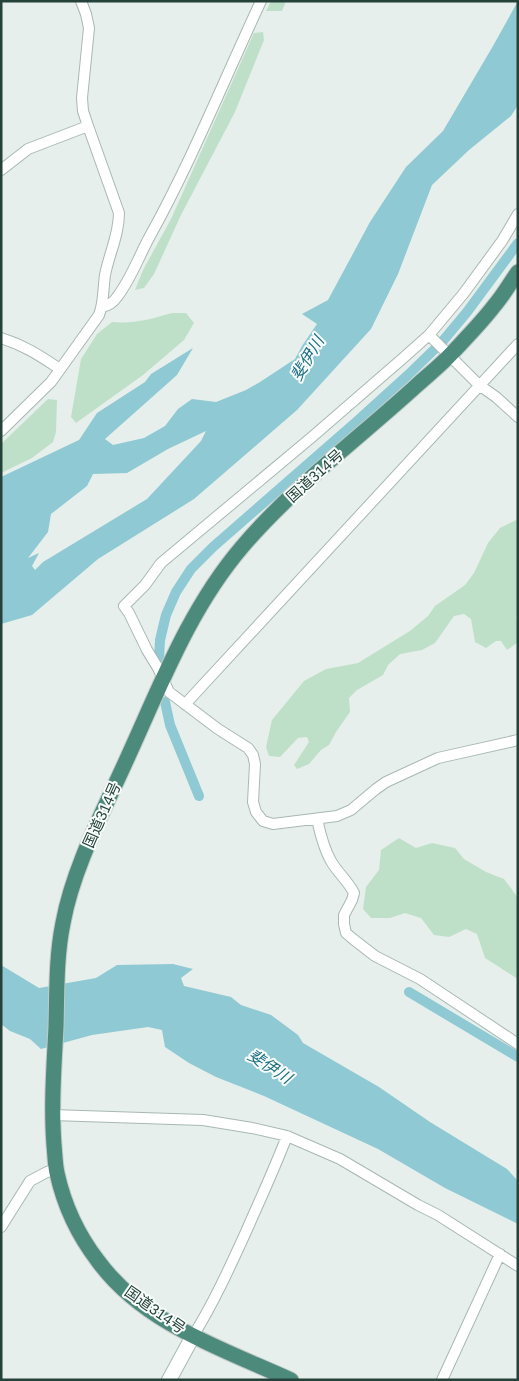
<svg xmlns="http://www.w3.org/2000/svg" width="519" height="1381" font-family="Arial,'Noto Sans JP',sans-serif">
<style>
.green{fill:#bfe0c8}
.water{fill:#8ec9d4;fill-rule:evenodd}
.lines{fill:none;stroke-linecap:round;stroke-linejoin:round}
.canal{stroke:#8ec9d4;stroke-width:10}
.minor-casing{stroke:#a8b8b2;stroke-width:12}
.secondary-casing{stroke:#a4bbb3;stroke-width:16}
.trunk-casing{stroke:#c2cac8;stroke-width:17}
.minor{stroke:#fff;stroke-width:10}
.secondary{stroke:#fff;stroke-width:14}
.trunk{stroke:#4c8a7c;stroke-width:15}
.labels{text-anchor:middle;stroke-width:4;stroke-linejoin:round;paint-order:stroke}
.street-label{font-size:15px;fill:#24423a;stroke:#f7fbf9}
.water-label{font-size:16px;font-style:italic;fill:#1c6f80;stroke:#f7fbf9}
</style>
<rect width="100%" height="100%" fill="#e6efeb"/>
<path class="green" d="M271,1H286L282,11H266Z
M263,32L264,40L235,112L181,215L154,274L144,288L135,290L143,270L171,219L254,33Z
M172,313H186L194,323L184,340L143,375L76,423L71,417L81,359L97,334L112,322C133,324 152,319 172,313Z
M48,399L57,400L56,432L53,442L32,458L1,473V444Z
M518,519V613L516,617L518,622L517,643L507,650L501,641H496L486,648L475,642L471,619L464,614L454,616L435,643L422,650L400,654L388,665L383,675L357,690L349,698L350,712L336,732L329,745L321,750L309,764L297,769L294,765L309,742L307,737L298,738L280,757L269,756L266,747L272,720L304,681L326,669L358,663L410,631L428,616L435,606L465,585L474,573L488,543L500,528Z
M399,838L416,848L432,843L455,848L464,859L486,872L504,879L516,895L518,901V979L485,958L477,934L466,929L449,937L434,935L421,918L405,913L390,918H371L363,909L366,887L379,870L381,850Z"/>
<path class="water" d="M518,1V105L511,116L469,150L432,185L398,274L371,329L297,410L194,499L98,559L32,615L1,624V477L79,440L97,413L145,382L151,374L193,348L177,375L105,439L113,445L144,438L165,426L178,409L192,399L216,402L246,390L260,382L295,359L302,346L317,324L302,314L328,300L370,222L406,167L443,131L493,46ZM206,431L201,441L147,499L43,562L35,570L32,566L39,553L28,558L48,532L51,514L87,486L93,474L127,473L168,449Z
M173,964L193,969L181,978L184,986L231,997L241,1005L271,1015L298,1035L303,1043L379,1087L430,1122L507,1169L518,1181V1224L445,1188L378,1149L264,1096L216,1077L189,1063L165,1047L162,1030L148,1027L92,1035L41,1049L30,1039L10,1031L1,1024V965L39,988L96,978L117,965Z"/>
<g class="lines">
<path class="canal" d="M159,659L160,640L166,615L176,592L191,569L213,547L355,423L408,375L442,342L467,312L518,243
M165,702L170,725L199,796
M409,992L518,1057"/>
<g class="minor-casing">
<path id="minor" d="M1,170L28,149L88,126
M518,214L502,241L464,293L429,335L402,359L312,437L161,563L145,585L124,606L129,613L147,650L158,668L169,692L218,729L248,748L253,755L255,764L253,802L256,812L263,821L273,824L337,816L351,810L376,789L386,782L438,758L518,740
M102,307C109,305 113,303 117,297C131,279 139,256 150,236C192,160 224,80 261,1
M429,335L479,385L496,397L518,417
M1,338C24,345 40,356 60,369
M1,431L51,382L99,315C104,302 103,289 105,275C109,254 119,235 119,213L88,126L83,111L82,98L89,28L86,14L81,1
M186,705L189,700L518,344
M317,819C320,833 324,849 331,861C337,872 348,881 354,893L352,900L344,915V924L346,933L353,939L375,956L420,979L518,1044
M52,1115L203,1120L252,1128L287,1136L340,1159L418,1205L438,1215L518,1266
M1,1227L30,1181L47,1172L56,1169
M193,1336C213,1304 229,1269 245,1234C259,1202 274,1170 287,1136
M442,1380L500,1254"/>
</g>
<g class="secondary-casing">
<path id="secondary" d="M169,1380L193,1336"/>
</g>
<g class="trunk-casing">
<path id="trunk" d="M291,1380C223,1349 144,1324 98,1261C78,1235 64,1205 57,1173C55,1164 55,1155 54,1145C51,1106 54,1066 56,1027C57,992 56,957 63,923C73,868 103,812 126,761C160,687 189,609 242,547C293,487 358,439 416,386C428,375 441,365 452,353C466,338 481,323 494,306C503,296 510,283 518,272"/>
</g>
<use href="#minor" class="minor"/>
<use href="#secondary" class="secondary"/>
<use href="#trunk" class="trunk"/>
</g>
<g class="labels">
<g class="street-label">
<text transform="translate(315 476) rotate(-42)" y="5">国道314号</text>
<text transform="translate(102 815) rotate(-66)" y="5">国道314号</text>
<text transform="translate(155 1310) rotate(35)" y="5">国道314号</text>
</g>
<g class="water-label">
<text transform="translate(307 358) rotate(-59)" y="6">斐伊川</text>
<text transform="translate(270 1066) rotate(33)" y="6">斐伊川</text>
</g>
</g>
<rect width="519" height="1381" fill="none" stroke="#24423a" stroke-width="5"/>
</svg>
